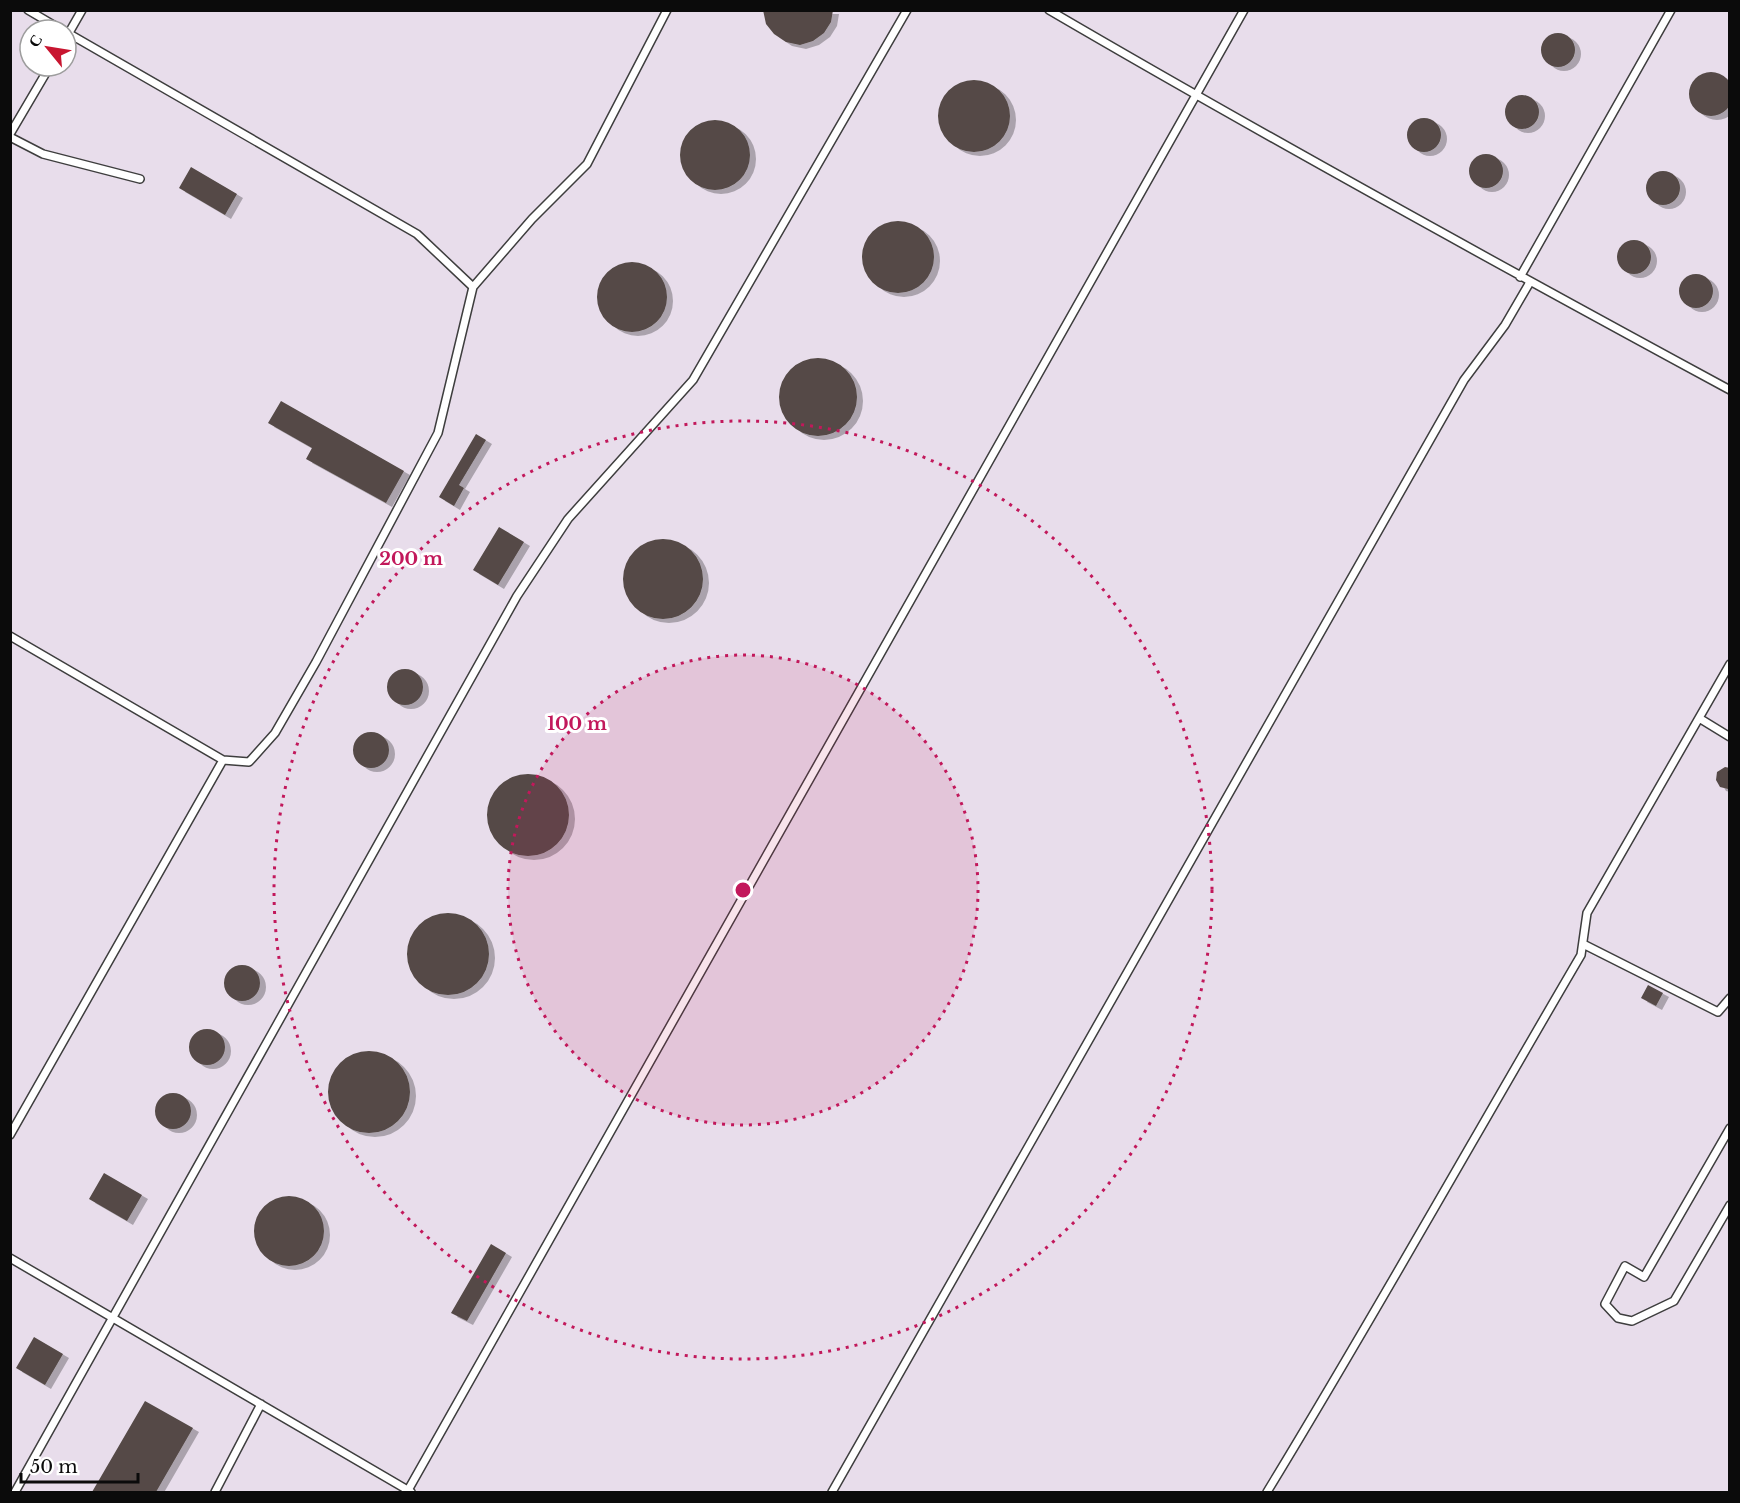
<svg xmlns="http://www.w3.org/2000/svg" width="1740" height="1503" font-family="'Libre Baskerville',serif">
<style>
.industrial{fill:#e8ddeb;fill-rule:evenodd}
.building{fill:#544a46;filter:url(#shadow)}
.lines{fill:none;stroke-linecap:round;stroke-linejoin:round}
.lane-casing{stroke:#3e3e3e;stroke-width:10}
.lane{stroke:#fff;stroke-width:7}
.ring{fill:none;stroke:#c2185b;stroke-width:3;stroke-dasharray:3 6}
.centre{fill:#c2185b;stroke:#fff;stroke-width:3}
.ring-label{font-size:18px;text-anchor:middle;font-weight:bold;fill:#c2185b;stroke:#fff;stroke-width:6;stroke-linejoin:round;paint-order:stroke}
</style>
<defs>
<filter id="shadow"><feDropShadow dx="6" dy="4" stdDeviation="0" flood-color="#0004"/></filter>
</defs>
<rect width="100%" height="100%" fill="#fff8e8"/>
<path class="industrial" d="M11,11H1729V1492H11ZM30,30H66V66H30Z"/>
<path class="building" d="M763,10H833L831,22L824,33L813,41L800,45L786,42L774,34L766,24Z
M1541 50a17 17 0 1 1 34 0a17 17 0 1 1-34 0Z
M1689 94a22 22 0 1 1 44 0a22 22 0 1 1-44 0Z
M938 116a36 36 0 1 1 72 0a36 36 0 1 1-72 0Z
M1505 112a17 17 0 1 1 34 0a17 17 0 1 1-34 0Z
M1407 135a17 17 0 1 1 34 0a17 17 0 1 1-34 0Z
M680 155a35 35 0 1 1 70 0a35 35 0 1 1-70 0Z
M1469 171a17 17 0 1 1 34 0a17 17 0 1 1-34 0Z
M191,167L237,194L225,215L179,188Z
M1646 188a17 17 0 1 1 34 0a17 17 0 1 1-34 0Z
M862 257a36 36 0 1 1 72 0a36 36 0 1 1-72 0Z
M1617 257a17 17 0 1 1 34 0a17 17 0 1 1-34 0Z
M597 297a35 35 0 1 1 70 0a35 35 0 1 1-70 0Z
M1679 291a17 17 0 1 1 34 0a17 17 0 1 1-34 0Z
M779 397a39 39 0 1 1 78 0a39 39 0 1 1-78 0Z
M281,401L404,471L386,503L306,459L312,448L268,423Z
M476,434L486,440L459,485L464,488L454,506L439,497Z
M499,527L524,542L498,585L473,570Z
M623 579a40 40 0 1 1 80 0a40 40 0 1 1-80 0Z
M387 687a18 18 0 1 1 36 0a18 18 0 1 1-36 0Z
M353 750a18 18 0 1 1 36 0a18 18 0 1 1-36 0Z
M1725,767L1730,768L1728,789L1720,787L1716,780L1717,772Z
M487 815a41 41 0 1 1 82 0a41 41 0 1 1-82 0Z
M407 954a41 41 0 1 1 82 0a41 41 0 1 1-82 0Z
M224 983a18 18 0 1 1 36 0a18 18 0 1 1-36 0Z
M1648,985L1663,993L1656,1006L1641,998Z
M189 1047a18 18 0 1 1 36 0a18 18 0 1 1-36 0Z
M328 1092a41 41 0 1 1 82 0a41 41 0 1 1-82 0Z
M155 1111a18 18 0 1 1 36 0a18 18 0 1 1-36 0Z
M104,1173L142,1195L127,1221L89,1199Z
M254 1231a35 35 0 1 1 70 0a35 35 0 1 1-70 0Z
M491,1244L506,1253L467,1321L451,1313Z
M34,1337L63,1354L45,1385L16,1368Z
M145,1401L193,1428L156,1492H92Z"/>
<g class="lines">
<g class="lane-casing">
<path id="lane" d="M28,10L62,30
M1049,10C1273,141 1501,266 1730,390
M66,32L417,234L473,287
M66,38L82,10
M10,134L50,66
M10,137L43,154L140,179
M1520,277L1671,10
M10,636L223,760L249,762L275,733L316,662L438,433L473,287L532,219L587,164L667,10
M1699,718L1730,737
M1583,944L1718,1012L1730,998
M1730,1128L1644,1277L1625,1266L1605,1304L1618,1318L1632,1321L1674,1301L1730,1205
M10,1135L223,760
M10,1258L411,1492
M15,1492L517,596L568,519L693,380L907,10
M215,1492L261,1404
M407,1492L1244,10
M832,1492L1464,380L1505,325L1530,282
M1267,1492C1375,1315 1476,1134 1581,955L1587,913L1730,664"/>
</g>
<use href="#lane" class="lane"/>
</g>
<circle cx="743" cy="890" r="235" fill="#c2185b" fill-opacity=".12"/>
<g class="ring">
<circle cx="743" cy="890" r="235"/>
<circle cx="743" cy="890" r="469"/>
</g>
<circle cx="743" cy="890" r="9" class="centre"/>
<g class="ring-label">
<text x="411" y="565">200 m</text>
<text x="577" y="730">100 m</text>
</g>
<rect width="1740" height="1503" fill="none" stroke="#0b0b0b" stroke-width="24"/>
<g transform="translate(48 48) rotate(300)"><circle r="28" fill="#ffffff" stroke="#9d9d9d" stroke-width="1.5"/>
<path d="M0-4.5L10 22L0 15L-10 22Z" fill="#c81530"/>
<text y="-9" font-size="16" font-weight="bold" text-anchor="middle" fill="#0b0b0b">С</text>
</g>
<path d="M21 1473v9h117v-9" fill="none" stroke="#0b0b0b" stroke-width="3"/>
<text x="30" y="1473" font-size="18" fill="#0b0b0b" stroke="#ffffff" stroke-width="4.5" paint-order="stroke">50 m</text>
</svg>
